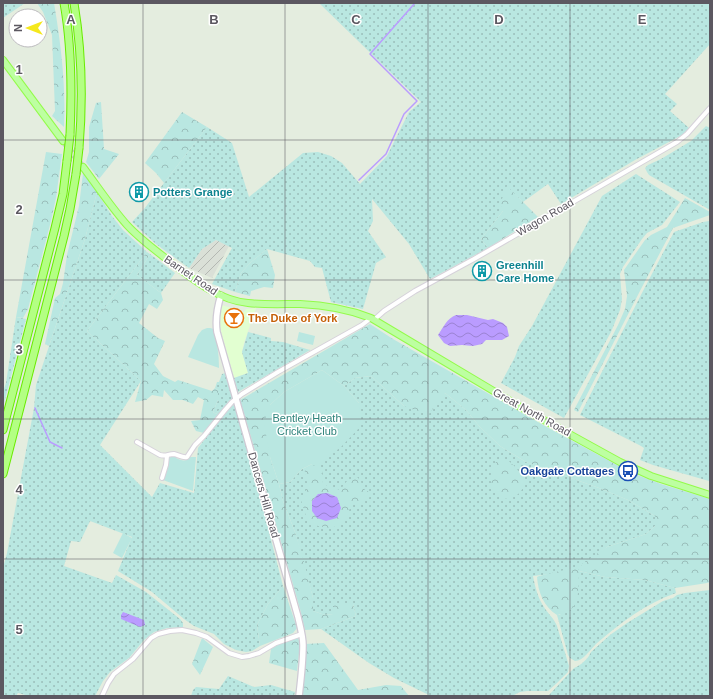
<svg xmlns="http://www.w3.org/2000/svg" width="713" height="699" font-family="Arial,sans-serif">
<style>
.commercial{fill:#e2ffd1}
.industrial{fill:url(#industrial-furrows)}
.grass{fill:url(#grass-dots)}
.forest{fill:url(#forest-crowns)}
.park{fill:#b9e7e1}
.water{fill:url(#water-waves)}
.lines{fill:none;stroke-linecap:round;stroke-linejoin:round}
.stream{stroke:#ba9cff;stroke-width:1.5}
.primary-tunnel{stroke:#c2c8c0;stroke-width:6;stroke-dasharray:6 3;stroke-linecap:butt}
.street-casing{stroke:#d6d2da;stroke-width:6}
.secondary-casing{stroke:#cfcad4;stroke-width:8}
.primary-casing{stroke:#93fb4a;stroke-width:8}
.highway-casing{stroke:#69eb00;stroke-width:9}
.street{stroke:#fff;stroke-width:4}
.secondary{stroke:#fff;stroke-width:5.5}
.primary{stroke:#bdffa1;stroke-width:6}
.highway{stroke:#b3ff83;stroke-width:7}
.highway-bridge-casing{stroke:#69eb00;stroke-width:9;stroke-linecap:butt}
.highway-bridge{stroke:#b3ff83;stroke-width:7}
.grid{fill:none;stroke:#5c5861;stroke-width:1;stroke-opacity:0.55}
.labels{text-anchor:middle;stroke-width:3;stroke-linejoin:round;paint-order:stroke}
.culture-label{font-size:11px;font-weight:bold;fill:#0d838f;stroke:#fff;text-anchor:start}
.street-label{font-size:11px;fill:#5c5861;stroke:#fff}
.food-label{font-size:11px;font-weight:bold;fill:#c56008;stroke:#fff;text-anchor:start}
.park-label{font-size:11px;fill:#2e837b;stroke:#fff}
.transit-label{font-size:11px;font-weight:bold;fill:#164399;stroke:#fff;text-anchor:end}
.grid-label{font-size:13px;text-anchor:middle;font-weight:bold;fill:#5c5861;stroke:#fff;stroke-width:3;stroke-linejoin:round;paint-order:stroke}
</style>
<defs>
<pattern id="industrial-furrows" width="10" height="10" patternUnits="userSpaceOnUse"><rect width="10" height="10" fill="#dae0d7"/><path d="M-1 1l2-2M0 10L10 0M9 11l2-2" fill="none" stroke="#b4b8b2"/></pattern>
<pattern id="grass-dots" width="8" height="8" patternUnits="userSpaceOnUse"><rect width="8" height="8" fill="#b9e7e1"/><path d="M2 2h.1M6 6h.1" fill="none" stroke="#9abeba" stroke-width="1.8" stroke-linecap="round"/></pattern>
<pattern id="forest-crowns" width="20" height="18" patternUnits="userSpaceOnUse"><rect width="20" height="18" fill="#b9e7e1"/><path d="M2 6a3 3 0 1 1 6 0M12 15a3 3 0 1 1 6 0" fill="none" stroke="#9abeba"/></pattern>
<pattern id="water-waves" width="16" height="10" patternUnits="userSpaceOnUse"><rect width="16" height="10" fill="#ba9cff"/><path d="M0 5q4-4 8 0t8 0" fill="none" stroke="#9a82d2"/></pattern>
</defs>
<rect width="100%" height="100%" fill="#e4eddf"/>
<path class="commercial" d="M222,305L244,312L246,309L256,308L244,343L242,352L248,373L234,378L218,320Z"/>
<path class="industrial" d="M216,240L229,246L212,278L189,268L202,249Z"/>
<path class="grass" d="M3,3H25L3,18Z
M319,3H710V44L665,94L677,104L670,111L689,128L682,135L635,160L561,204L548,184L523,202L507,187L503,211L481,239L488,248L430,279L409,244L372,199L373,221L368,231L386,257L376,263L363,309L331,302L322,268L315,267L310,261L267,249L250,263L241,273L235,292L212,284L232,248L216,240L202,249L189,268L156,244L132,222L144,209L207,127L232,143L249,197L303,153L318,152L331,156L342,163L360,184L387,156L409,112L421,102Z
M706,126L710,128V210L649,175L647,172L645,168L648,165L661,159L691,141Z
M636,174L680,202L662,225L647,233L642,239L623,267L620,274L622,299L620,310L611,332L564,418L501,383L515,357L519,346L532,326L602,196Z
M97,192L112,216L123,230L147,252L87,331L141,381L100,445L152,497L160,483L194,493L198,448L230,407L236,404L283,586L268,604L257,625L260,646L252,651L246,652L236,650L224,644L214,634L194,626L184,619L152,592L118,571L132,537L90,521L80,542L71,541L64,566L112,583L116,575L146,592L180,619L183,623V627L167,628L154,632L144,640L129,658L110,672L103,681L95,696H29L18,693L16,696H3V568L7,553L34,408L36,385L85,239Z
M709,221L710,222V479L709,481L653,465L640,460L644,448L641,446L580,415L644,289L674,232L703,222Z
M150,254L175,273L161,293L137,275Z
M16,317L26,319L3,407V392L6,383Z
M248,332L271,338V341L283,342L310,350L238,392L234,378L248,373L242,352Z
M226,373L234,398L229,401L223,410H219L216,414L213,412L218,400V390L215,388L217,382H219L222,374Z
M371,376L404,406L445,393L466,410L479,426L500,446L526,462L599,488L628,500L655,516V526L646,534L607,547L579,571L605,577L645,580L675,588L676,593C646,603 619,624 596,644C590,650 583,661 575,661L570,658L568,655L557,615H560L579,571L533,576C535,587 538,598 544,607C548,614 554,618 557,626L569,666L568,672L557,683L548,691H527L520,692L512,696H431L394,678L369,663L321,629L356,616L353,604L334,605L333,614L325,615L313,611V598L295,532L283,501L279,484L290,482L302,469L312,464L359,403L344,386L355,378Z
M710,590V696H548L550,694L574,668C580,666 589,658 591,652L610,635L627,623L663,601L673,598L677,595L685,593Z
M228,676L254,687L271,685L295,692L294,696H191L193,690L196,687L219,689Z"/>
<path class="forest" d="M37,3H54C61,44 66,86 64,127L52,116L55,111L52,35L43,12Z
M101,102L104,149L119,154L99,179L86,162L89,152V127L96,103Z
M182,112L207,127L164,183L156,173L145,163Z
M46,152L62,154L56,198L50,225L28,309L23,318L16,317Z
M83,173L97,192L85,239L49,346L45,344L55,298L60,294L63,283L67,255L79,206Z
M507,186L538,217L488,248L481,239L503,211L500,204Z
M685,198L710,212V215L673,228L641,289L578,412L574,410L618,325L625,309L627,296L624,270L645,240L651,235L667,227Z
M267,249L275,275L273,288L264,287L251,291L250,296L235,292L241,273L250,263Z
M147,252L150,254L137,275L161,293L163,300L157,309L149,304L139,323L158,338L165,341L154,364L163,376L175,382L178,380L212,391L215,388L218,390V400L213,412L216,414L219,410H223L204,433L196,431L191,421L200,420L204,400L198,397L193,404L183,400H173L164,390L163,397L152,395L146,400L135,402L141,381L87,331Z
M370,324L393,339L545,426L617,465L637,475L661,484L710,499V582L707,583L675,588L645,580L605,577L579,571C578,588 582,613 557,615C544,607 538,592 537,577L539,576L577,567L579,570L582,564L607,547L646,534L655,526V516L628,500L599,488L526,462L500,446L479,426L466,410L445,393L428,415L404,406L371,376L355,378L344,386L322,370L284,392L270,405V457L279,484L283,501L295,532L303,558L313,598V611L325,615L333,614V605L342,603L346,604H353L356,616L321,629L305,630L300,609L254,447L240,400Z
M499,460C503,460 508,460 511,463C517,468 525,478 523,487C521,495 508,502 500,497C491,492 490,482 491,472C492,467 494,463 499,460Z
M316,465L322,468L323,484L334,488L340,490L347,481L356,476L359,479L358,482L362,483L363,487L366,491H368L370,495L369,498L363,499L359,504L352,505L350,508L345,521L338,526L329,528L318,526L307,519L301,500C304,495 308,489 307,483C307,478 304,475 305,470L311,466Z
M283,586L297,628L293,633L260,646L257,625L268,604Z
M202,638L213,647L200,675L192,664Z
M298,638L300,644L297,671L269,663L271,649C279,644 288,639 298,638Z
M324,643L358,690L386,685L401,686L409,696H302L305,644Z"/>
<path class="park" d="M207,328H210L214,329C217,342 219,354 219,368L188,357L198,335L202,330Z
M299,332L315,336L313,345L297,341Z
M322,370L344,386L359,403L361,426L341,447L319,464H312L302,469L290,482L279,484L270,457L264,423L270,405L284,392Z
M172,456L176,457V458C182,461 186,462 190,457H196L193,491L163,480L169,458Z
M123,533L132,538L122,558L113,553Z"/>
<path class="water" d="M456,315H467L488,320L493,319L503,323L507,327L509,336L502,340H486L482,344L473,346L462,345L450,346L444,343L438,335C443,328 447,318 456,315Z
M327,493L337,497L341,508L337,518L326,521L317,518L312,511V501L318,494Z
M123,612L144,620L145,625L140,627L121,619V615Z"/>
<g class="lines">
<path class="stream" d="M359,180L386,154L404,114L417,101L370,54L415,3
M35,408L50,442L62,448"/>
<path class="primary-tunnel" d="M63,141L83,167"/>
<g class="street-casing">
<path id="street" d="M375,319L384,311L415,291L474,259L677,142L687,134L710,108
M137,442L160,455C166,457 168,454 174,454C179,455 182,458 187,457L195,445L204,436L225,410L232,402L242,394L278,372L362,325L371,318
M162,478L166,465L167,456
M102,696L108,683L114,674L133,659L151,638L158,634L170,631L182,630L196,633L207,637L229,653L242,657L249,656L259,653L276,643L302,634"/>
</g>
<g class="secondary-casing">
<path id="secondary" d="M221,295C217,308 215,319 217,332L298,617C300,626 303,636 303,645C303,662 301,679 299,696"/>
</g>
<g class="primary-casing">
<path id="primary" d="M3,60L63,141
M83,167C98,187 111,207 127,225C138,237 151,247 164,257C189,276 216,300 248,303C265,305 283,304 300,304C324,305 348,309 371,318L522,408L620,462L651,476L710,495"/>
</g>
<g class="highway-casing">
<path id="highway" d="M64,3C72,47 72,91 70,135
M74,3C82,51 83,100 79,148
M3,430L55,228L63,194L67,161
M3,474L64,236L70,209L76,174"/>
</g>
<use href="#street" class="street"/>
<use href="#secondary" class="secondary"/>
<use href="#primary" class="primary"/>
<use href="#highway" class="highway"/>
<g class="highway-bridge-casing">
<path id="highway-bridge" d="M67,161L70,135
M76,174L79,148"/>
</g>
<use href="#highway-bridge" class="highway-bridge"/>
</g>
<path class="grid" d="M143,3V696M285,3V696M428,3V696M570,3V696M3,140H710M3,280H710M3,419H710M3,559H710"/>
<defs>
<g id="building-ring" transform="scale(1)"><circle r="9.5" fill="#fff" stroke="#0f9aa8" stroke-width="1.5"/><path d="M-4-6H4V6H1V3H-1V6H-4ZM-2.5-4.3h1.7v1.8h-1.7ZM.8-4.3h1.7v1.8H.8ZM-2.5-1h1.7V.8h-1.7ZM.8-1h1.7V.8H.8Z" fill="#0f9aa8"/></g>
<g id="bar-ring" transform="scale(1)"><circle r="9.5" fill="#fff" stroke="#e8710a" stroke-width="1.5"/><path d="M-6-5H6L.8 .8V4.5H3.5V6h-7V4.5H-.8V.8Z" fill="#e8710a"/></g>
<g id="bus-ring" transform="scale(1)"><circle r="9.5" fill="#fff" stroke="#1a4fb4" stroke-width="1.5"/><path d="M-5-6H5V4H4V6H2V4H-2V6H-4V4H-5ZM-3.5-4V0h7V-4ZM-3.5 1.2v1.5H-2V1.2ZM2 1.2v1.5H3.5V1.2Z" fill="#1a4fb4"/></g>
</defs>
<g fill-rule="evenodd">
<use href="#building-ring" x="139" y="192"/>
<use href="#building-ring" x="482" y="271"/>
<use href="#bar-ring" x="234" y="318"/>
<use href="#bus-ring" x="628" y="471"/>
</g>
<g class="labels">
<g class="culture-label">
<text x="153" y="196">Potters Grange</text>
<text x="496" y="269">Greenhill<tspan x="496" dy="13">Care Home</tspan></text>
</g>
<g class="street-label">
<text transform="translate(545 217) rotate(-30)" y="4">Wagon Road</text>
<text transform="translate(191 275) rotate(34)" y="4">Barnet Road</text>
<text transform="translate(532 412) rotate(29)" y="4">Great North Road</text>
<text transform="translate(264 495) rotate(74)" y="4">Dancers Hill Road</text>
</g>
<g class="food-label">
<text x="248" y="322">The Duke of York</text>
</g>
<g class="park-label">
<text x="307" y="422">Bentley Heath<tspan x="307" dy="13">Cricket Club</tspan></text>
</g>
<g class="transit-label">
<text x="614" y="475">Oakgate Cottages</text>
</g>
</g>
<g class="grid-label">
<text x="71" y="24">A</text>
<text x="214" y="24">B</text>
<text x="356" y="24">C</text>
<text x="499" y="24">D</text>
<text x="642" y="24">E</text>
<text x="19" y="74">1</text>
<text x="19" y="214">2</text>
<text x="19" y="354">3</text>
<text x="19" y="494">4</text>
<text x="19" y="634">5</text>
</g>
<rect width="713" height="699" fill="none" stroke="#5c5861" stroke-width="8"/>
<g transform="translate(28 28) rotate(270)"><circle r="19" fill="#ffffff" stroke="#bebcc0"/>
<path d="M0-3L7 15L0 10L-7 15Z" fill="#f5e81d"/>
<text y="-6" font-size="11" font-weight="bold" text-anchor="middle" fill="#5c5861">N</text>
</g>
</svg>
